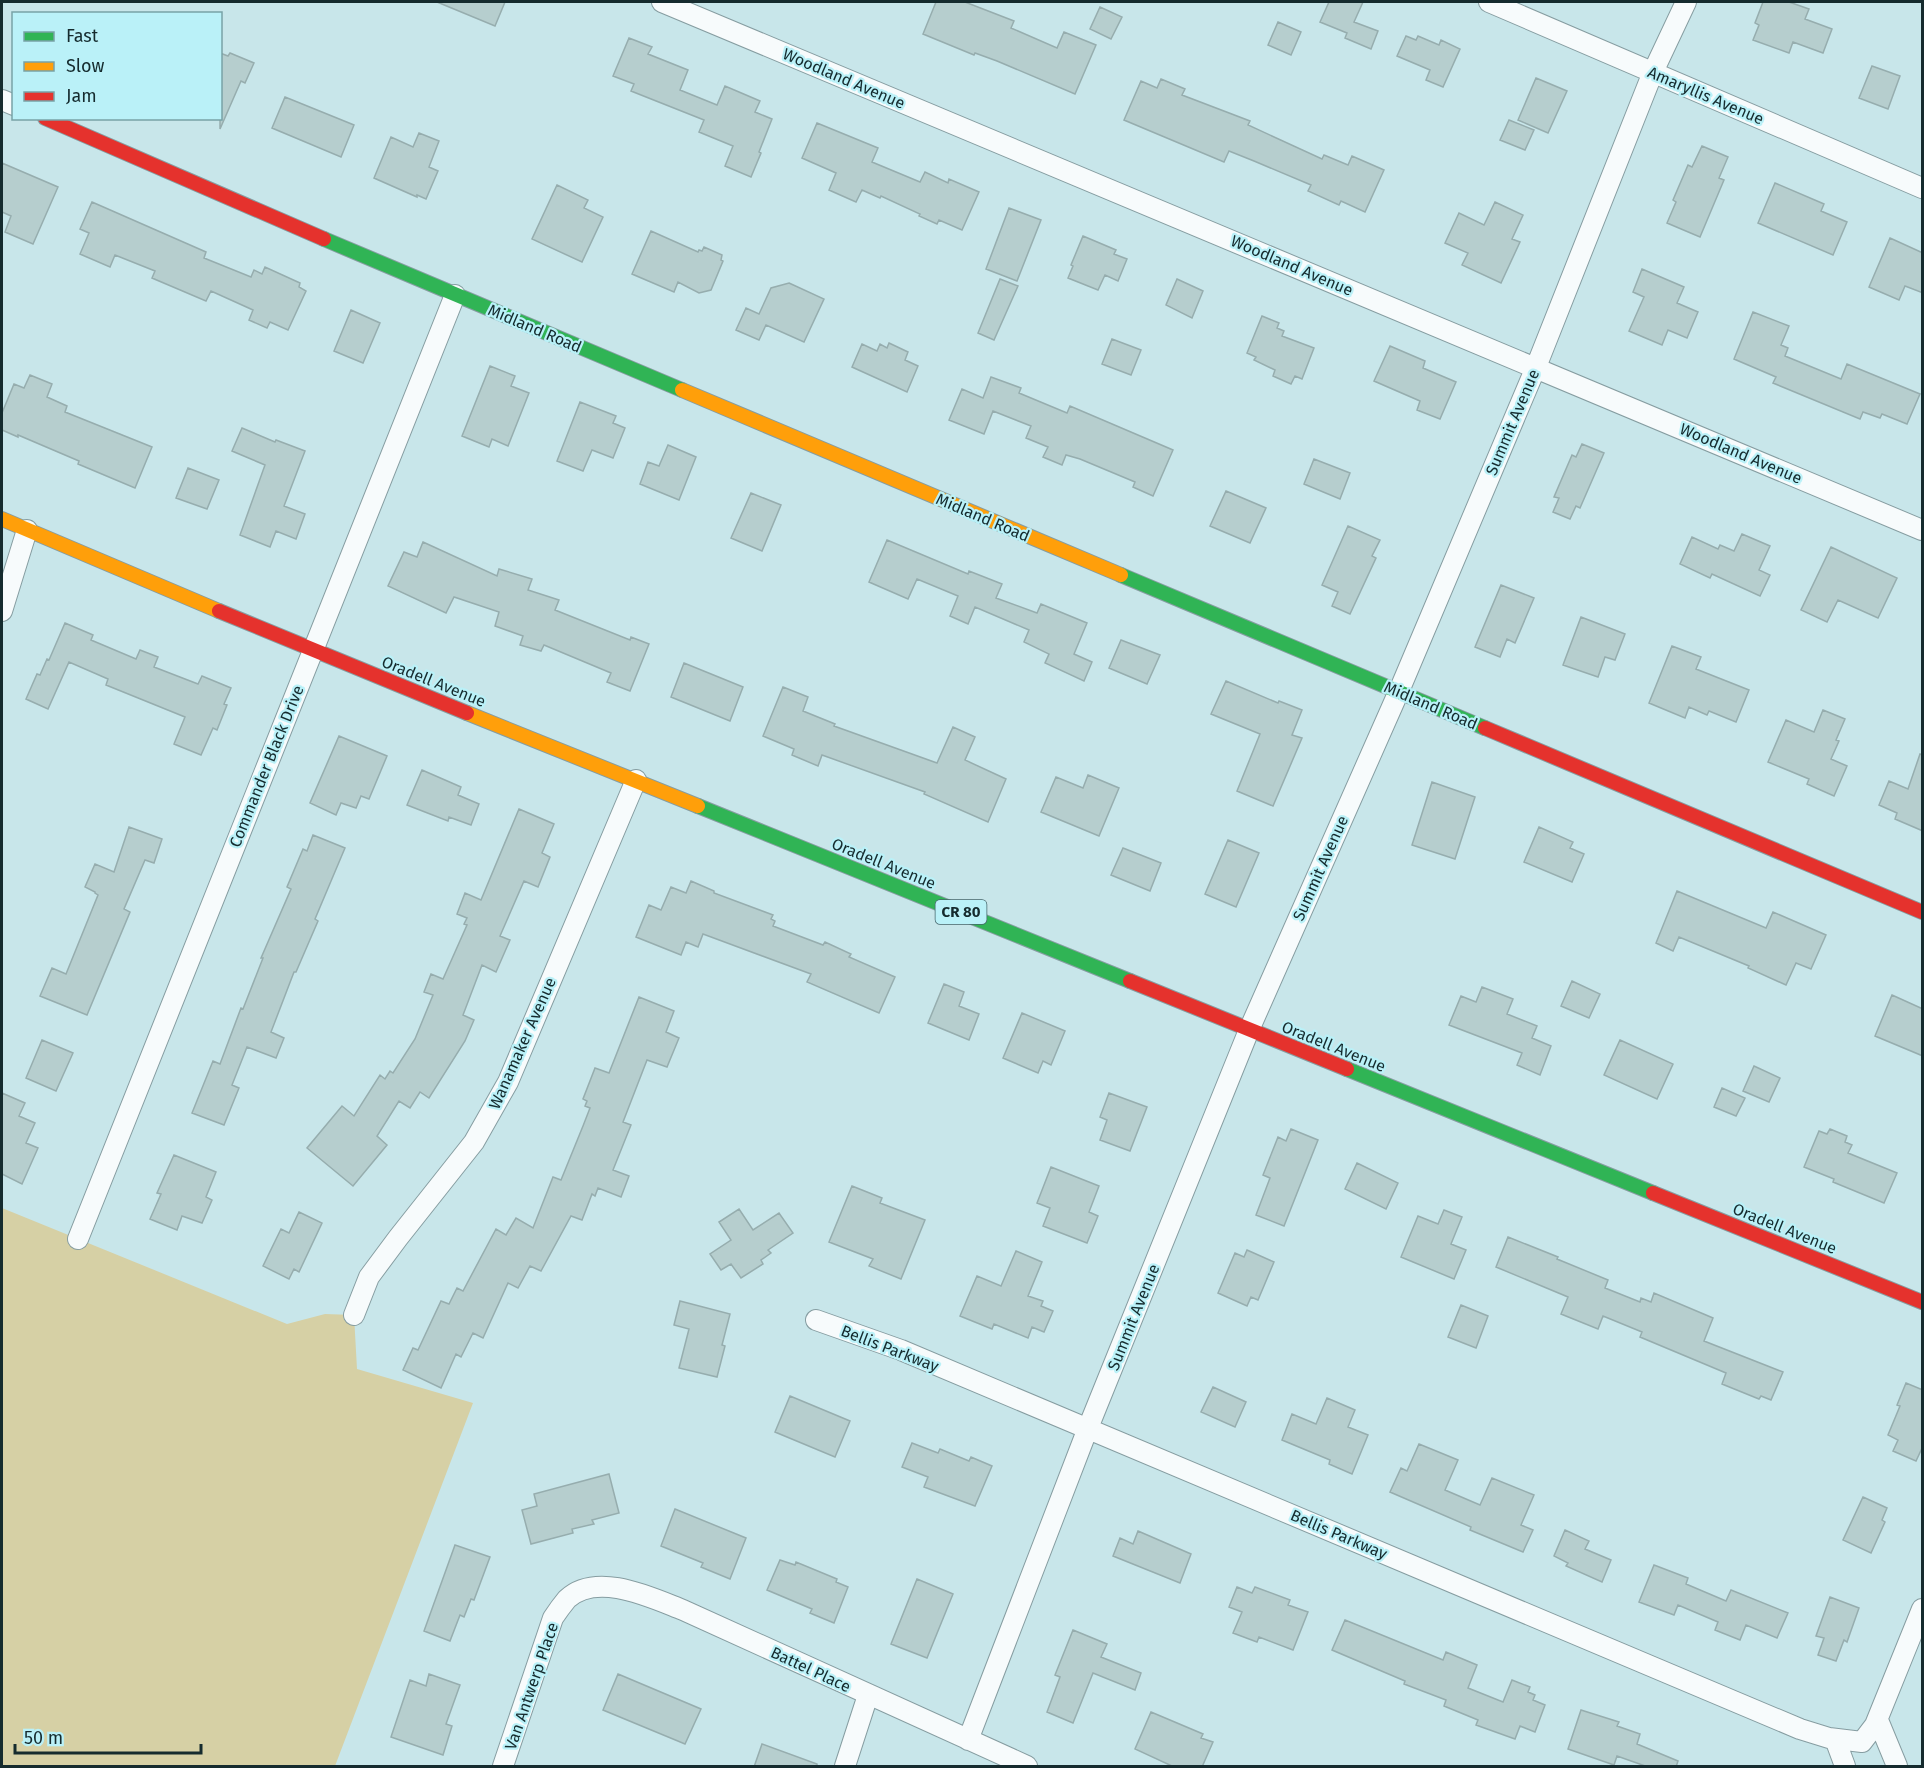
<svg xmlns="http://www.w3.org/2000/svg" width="1924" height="1768" font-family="'Fira Sans',sans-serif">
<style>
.green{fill:#d6d0a5}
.building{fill:#b6cece;stroke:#96adae;stroke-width:1.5}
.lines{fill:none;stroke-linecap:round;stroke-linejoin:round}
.street-casing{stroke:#869da1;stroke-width:22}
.fast-casing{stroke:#869da1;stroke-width:16}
.slow-casing{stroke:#869da1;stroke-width:16}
.jam-casing{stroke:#869da1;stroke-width:16}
.street{stroke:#f7fbfc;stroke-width:20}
.fast{stroke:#30b455;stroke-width:14}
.slow{stroke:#ff9f0a;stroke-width:14}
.jam{stroke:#e5322d;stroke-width:14}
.labels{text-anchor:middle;stroke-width:4.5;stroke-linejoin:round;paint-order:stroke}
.shield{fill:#baf1f8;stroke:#46666b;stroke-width:1.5}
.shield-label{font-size:15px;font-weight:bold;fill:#152b2e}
.street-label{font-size:16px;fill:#152b2e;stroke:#baf1f8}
</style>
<rect width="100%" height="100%" fill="#c8e6ea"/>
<path class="green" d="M2,1208L287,1324L325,1314L354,1315L357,1369L473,1403L335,1766H2Z"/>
<path class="building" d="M437,2H505L495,26Z
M936,2H965L1014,21L1011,28L1057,48L1064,32L1096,45L1075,94L997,61L975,53L974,55L923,34Z
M1329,2H1363L1354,22L1378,31L1371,49L1345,38L1347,33L1320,22Z
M1763,2H1789L1809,9L1805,19L1832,29L1823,53L1793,42L1789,53L1753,40L1759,25L1755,23Z
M1100,7L1122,17L1111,39L1090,29Z
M1278,22L1301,32L1291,55L1268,45Z
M1406,36L1416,40L1418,36L1439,45L1441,40L1460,49L1443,87L1426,80L1430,70L1397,56Z
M629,38L652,47L648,54L688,70L680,90L717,105L725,86L760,101L755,112L772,119L759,152L761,153L751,177L725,166L733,146L699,132L704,120L631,91L634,84L613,76Z
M220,53L228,56L230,53L254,63L245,83L241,81L220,129Z
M1872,66L1900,76L1888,109L1859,98Z
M1536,78L1567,91L1548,133L1518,120Z
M1161,79L1185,89L1182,95L1250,121L1248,125L1322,159L1324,155L1348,165L1352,156L1384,170L1365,212L1341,201L1339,205L1308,191L1311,185L1254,161L1229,151L1224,162L1124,120L1141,81L1157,88Z
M285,97L354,125L341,157L272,128Z
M1509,120L1534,130L1525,150L1500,140Z
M817,123L878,148L872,162L920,182L925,172L948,183L949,179L979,192L962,230L939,220L937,224L919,216L920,214L881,196L880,198L862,190L856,202L829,190L836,173L802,158Z
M419,133L439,141L429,167L438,171L426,199L417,195V197L374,178L391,137L413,147Z
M1702,146L1728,157L1719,178L1724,180L1700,237L1667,223L1676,202L1673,200L1688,165L1692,167Z
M2,163L58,187L33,244L5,232L11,216L2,212Z
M1775,183L1824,204L1821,211L1847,222L1833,255L1758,223Z
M557,185L588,200L584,208L603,217L582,262L532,239Z
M92,202L206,252L204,258L251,277L254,270L262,274L265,267L300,283L299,287L306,291L288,330L270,322L267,328L249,320L253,310L211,291L206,301L152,278L155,271L115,255L110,267L80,254L89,233L80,229Z
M1495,202L1523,215L1512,239L1520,242L1501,283L1462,265L1468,253L1445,243L1459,213L1484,225Z
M1009,208L1041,220L1017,281L986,269Z
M651,231L698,252L699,250L702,251L704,247L722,255L721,260L723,261L711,290L699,293L678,282L674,292L632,274Z
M1083,236L1116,250L1114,254L1127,259L1118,281L1105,275L1098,290L1068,278L1073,266L1071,265Z
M1890,238L1923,253V293L1905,286L1899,300L1869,287Z
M1642,269L1684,287L1677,303L1698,312L1687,338L1668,330L1662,345L1629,331L1644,297L1633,292Z
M1000,279L1018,286L994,340L978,333Z
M1177,279L1203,291L1192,318L1166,305Z
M789,283L824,299L804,342L766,325L759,340L736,330L746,308L759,314L771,288Z
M351,310L380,323L363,363L334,351Z
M1753,312L1789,326L1781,345L1788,348L1785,356L1841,379L1847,364L1920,394L1907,424L1882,414L1880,418L1863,412L1860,419L1773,383L1776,377L1734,359Z
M1262,316L1279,323L1277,328L1284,331L1282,336L1314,348L1302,379L1295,376L1291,384L1273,376L1275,370L1254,360L1256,357L1247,353Z
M1112,339L1141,350L1131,375L1102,364Z
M889,343L908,352L905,360L918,366L907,392L852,367L862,344L877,351L880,344L887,348Z
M1390,346L1425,361L1423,368L1456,382L1440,419L1417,410L1420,401L1374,381Z
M490,366L515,376L511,386L529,393L508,446L492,439L489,447L462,436Z
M30,375L52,384L47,397L67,406L65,412L152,447L135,488L78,464L79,461L18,435V437L2,430V413L14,384L24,388Z
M991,377L1021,388L1019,393L1067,413L1070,406L1173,450L1153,496L1133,487L1135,482L1080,459L1066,455L1062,465L1043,457L1048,447L1026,438L1031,426L993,411L984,434L949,420L962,389L983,398Z
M580,402L616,416L613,423L625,428L613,458L592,450L583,471L557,461Z
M242,428L275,442L276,440L305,451L284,506L305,514L296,539L276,531L270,547L240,535L265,465L232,451Z
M1582,444L1604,453L1580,508L1576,506L1570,519L1553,512L1559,498L1554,497L1572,455L1576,457Z
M668,445L696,457L679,500L640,484L648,462L659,466Z
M1314,459L1350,473L1340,499L1304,484Z
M188,468L219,480L207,509L176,498Z
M1226,491L1266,508L1250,543L1210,526Z
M751,493L781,505L762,551L731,538Z
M1348,526L1380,540L1372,556L1376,558L1350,614L1332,606L1338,592L1322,585Z
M1742,534L1770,546L1759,570L1770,575L1760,596L1712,574L1710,578L1680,564L1692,537L1718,549L1720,545L1734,551Z
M887,540L968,574L969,571L1002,584L996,598L1037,613L1041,604L1087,623L1074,654L1092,662L1084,681L1045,663L1049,654L1024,642L1029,630L975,607L968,624L950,616L958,596L917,579L908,599L869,582Z
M423,542L497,576L499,569L532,579L528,590L559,600L555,610L630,640L631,637L649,644L630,691L607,682L611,673L544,645L541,651L520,645L523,636L495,626L499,612L454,597L446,613L388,586L404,552L417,557Z
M1831,547L1897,578L1878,618L1838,600L1827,622L1801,610Z
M1501,585L1534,598L1515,643L1507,639L1500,657L1475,647Z
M1581,617L1625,634L1615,660L1605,657L1598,677L1563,665Z
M65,623L93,635L91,640L136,659L140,650L158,657L154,667L198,684L202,676L231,688L224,704L227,705L217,730L213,728L201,755L174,744L185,717L106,685L108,679L69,662L48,709L26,699L37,674L40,675L47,659L49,660Z
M1121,640L1160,655L1147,684L1109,668Z
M1672,646L1701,657L1696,669L1749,690L1736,722L1709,711L1707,715L1689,707L1685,718L1649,703Z
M684,663L743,687L730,721L671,697Z
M1226,681L1278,703L1279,701L1302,710L1292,735L1302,738L1273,806L1237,791L1260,734L1211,714Z
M783,687L808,697L803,711L835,724L834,726L937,763L953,727L975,737L965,760L1006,779L988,822L924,794L925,792L822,755L818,766L792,755L794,749L763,736Z
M1823,710L1845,719L1836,740L1839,741L1831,759L1847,766L1834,796L1807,784L1809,779L1768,762L1786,720L1814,732Z
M339,736L387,756L369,799L361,796L356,808L341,803L336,815L310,803Z
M1920,754L1923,755V831L1895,819L1897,813L1879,805L1889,781L1908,789Z
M422,770L461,787L458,795L479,804L471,825L449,817L448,821L407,805Z
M1088,775L1119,788L1099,836L1041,812L1056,777L1083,788Z
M1432,782L1475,797L1455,859L1412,845Z
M519,809L554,824L542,853L550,857L538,887L524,881L500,936L510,940L496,972L482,965L463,1015L474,1020L465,1041L429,1098L420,1092L410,1108L399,1101L377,1136L387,1145L353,1186L307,1148L342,1106L354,1116L380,1075L385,1079L390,1071L393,1073L415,1039L433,995L424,992L431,974L443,979L467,925L464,924L467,918L457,914L465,893L481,900Z
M129,827L162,839L154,863L145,860L124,909L130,912L87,1015L40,996L52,968L66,974L98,895L95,893V892L85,887L95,864L114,872Z
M1539,827L1573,842L1570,848L1584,854L1572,882L1524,862Z
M313,835L345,848L315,919L318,921L296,972H294L271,1032L284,1038L276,1058L247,1047L232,1085L239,1088L224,1125L192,1113L213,1061L220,1064L241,1008L243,1009L263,958H261L291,889L287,887L303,849L307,851Z
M1228,840L1259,853L1236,907L1205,894Z
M1123,848L1161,863L1150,891L1111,875Z
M691,881L714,891V893L773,915L771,919L775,921L773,926L823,945L825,942L851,954L849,957L895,977L879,1013L807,982L811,974L703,934L698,947L686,942L681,955L636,937L649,905L661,910L671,887L686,893Z
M1677,891L1766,928L1773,912L1826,935L1811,969L1796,963L1786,985L1748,968L1749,966L1679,937L1673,951L1656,943Z
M1572,981L1600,994L1589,1018L1561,1006Z
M944,984L964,992L959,1006L979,1014L969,1040L928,1023Z
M1482,987L1513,999L1507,1014L1537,1026L1532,1038L1551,1046L1540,1075L1517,1065L1522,1053L1449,1025L1461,996L1476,1002Z
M1892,995L1923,1009V1056L1875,1036Z
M639,997L674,1011L666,1032L679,1038L667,1067L647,1060L623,1122L631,1125L613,1170L629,1176L621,1197L598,1188L595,1196L592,1194L582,1220L571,1216L541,1271L530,1266L518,1288L508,1283L483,1338L473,1333L461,1357L456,1354L441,1388L403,1370L413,1348L418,1350L441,1301L449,1304L457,1288L463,1291L496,1229L506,1235L516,1218L533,1228L553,1177L561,1180L583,1126L590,1108L585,1106L587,1101L583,1099L595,1068L609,1073Z
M1022,1013L1065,1031L1051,1065L1043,1061L1038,1073L1003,1058Z
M42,1040L73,1053L56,1091L26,1078Z
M1620,1040L1673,1064L1657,1099L1604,1075Z
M1754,1066L1780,1078L1769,1102L1743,1091Z
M1722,1088L1745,1098L1736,1116L1714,1107Z
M2,1093L25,1103L19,1116L35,1123L26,1143L38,1148L22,1184L2,1174Z
M1109,1093L1147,1107L1130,1151L1100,1140L1107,1120L1100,1117Z
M1291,1129L1318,1140L1284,1226L1256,1215L1270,1178L1263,1175L1278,1137L1286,1141Z
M1830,1129L1847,1136L1845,1142L1852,1145L1848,1153L1897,1173L1884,1203L1833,1182L1834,1179L1804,1167L1819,1131L1827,1134Z
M174,1155L216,1172L206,1197L212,1200L202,1223L182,1216L177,1230L150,1219L161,1194L157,1193Z
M1357,1163L1398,1183L1386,1209L1345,1189Z
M1051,1167L1099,1186L1089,1212L1098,1216L1087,1243L1043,1226L1050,1208L1037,1203Z
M852,1186L882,1198L880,1203L925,1220L901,1279L869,1266L873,1259L829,1242Z
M739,1209L753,1230L779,1213L793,1233L768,1250L771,1253L761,1260L763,1264L741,1278L731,1264L721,1270L710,1254L731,1240L719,1222Z
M1444,1210L1462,1217L1451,1244L1466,1250L1454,1279L1401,1257L1418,1216L1438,1224Z
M299,1212L322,1223L299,1272L294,1269L289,1279L263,1266L281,1229L289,1233Z
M1508,1237L1558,1257L1557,1259L1608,1280L1605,1288L1640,1302L1641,1298L1651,1302L1654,1293L1713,1318L1704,1341L1783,1372L1771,1400L1761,1396L1759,1399L1722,1384L1726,1373L1640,1337L1642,1332L1603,1316L1598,1329L1561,1314L1568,1297L1496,1267Z
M1247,1250L1274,1262L1258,1300L1251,1297L1247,1306L1218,1293L1235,1253L1244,1257Z
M1016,1251L1042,1262L1028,1296L1043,1301L1041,1306L1053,1311L1044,1332L1032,1327L1028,1338L994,1324L992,1329L960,1316L977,1276L1001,1286Z
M680,1301L730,1314L722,1345L725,1346L717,1377L679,1368L689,1329L674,1325Z
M1461,1305L1488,1316L1476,1348L1448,1337Z
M1906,1383L1923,1390V1446L1916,1461L1893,1451L1898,1440L1888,1435L1900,1406L1897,1405Z
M1213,1387L1246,1402L1235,1427L1201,1412Z
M790,1396L850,1421L835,1457L775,1432Z
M1327,1398L1355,1410L1348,1427L1368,1435L1352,1474L1329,1464L1330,1460L1282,1440L1292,1414L1316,1424Z
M912,1443L938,1453L940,1449L969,1461L971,1457L992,1466L975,1506L924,1487L928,1477L902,1467Z
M1419,1444L1458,1460L1445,1490L1480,1505L1492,1478L1534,1495L1521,1525L1533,1530L1523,1552L1470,1530L1471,1527L1390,1492L1401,1468L1407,1471Z
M609,1474L619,1513L592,1520L594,1524L572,1529L573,1533L531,1544L522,1510L537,1506L534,1494Z
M1863,1497L1887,1508L1882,1520L1885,1522L1871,1553L1843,1540Z
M675,1509L746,1538L730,1579L701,1567L703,1563L661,1546Z
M1565,1530L1589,1541L1585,1549L1611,1560L1602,1582L1566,1566L1568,1563L1554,1556Z
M1138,1531L1191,1554L1180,1583L1113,1556L1120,1538L1133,1544Z
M455,1545L490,1557L474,1600L471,1599L464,1617L460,1615L450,1641L424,1631Z
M780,1560L795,1565L796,1562L837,1579L836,1582L848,1587L834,1623L810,1613L812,1609L767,1590Z
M1654,1565L1688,1578L1686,1584L1726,1601L1731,1590L1788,1613L1777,1638L1746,1625L1740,1640L1715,1630L1718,1622L1678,1605L1674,1615L1639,1602Z
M917,1579L953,1594L927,1658L891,1644Z
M1237,1587L1252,1593L1255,1587L1290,1600L1288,1605L1308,1612L1293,1650L1259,1637L1257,1642L1233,1633L1242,1612L1229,1607Z
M1830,1597L1859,1608L1847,1642L1844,1640L1836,1661L1818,1655L1824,1638L1816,1636Z
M1345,1620L1443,1660L1446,1652L1477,1665L1468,1688L1503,1702L1512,1680L1530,1687L1528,1692L1535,1695L1533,1700L1545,1705L1535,1732L1520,1726L1515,1739L1476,1725L1478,1720L1444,1706L1446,1700L1404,1684L1405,1681L1332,1650Z
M1073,1630L1107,1644L1101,1657L1141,1673L1135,1690L1093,1673L1073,1723L1047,1712L1060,1677L1055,1675Z
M429,1674L460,1685L446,1724L452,1726L443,1755L391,1737L410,1680L426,1686Z
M618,1674L701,1709L685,1744L603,1710Z
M1581,1710L1619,1722L1617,1726L1640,1734L1637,1744L1678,1761L1676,1767H1648L1617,1756L1614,1765L1568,1749Z
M1151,1712L1203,1734L1201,1738L1213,1742L1202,1767H1174L1135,1749Z
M762,1744L817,1764V1767H754Z"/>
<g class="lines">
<g class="street-casing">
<path id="street" d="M662,2L1922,530
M1489,2L1922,188
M2,100L14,105
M2,611L27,530
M78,1239L455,295
M354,1315L369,1277L398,1238L474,1142L508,1082L636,780
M816,1320L901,1350L1800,1729L1829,1738L1862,1742L1875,1725L1922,1609
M1878,1720L1897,1766
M1835,1739L1845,1766
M968,1740L1088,1428L1249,1030L1399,691L1536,367L1653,72L1686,2
M503,1766L553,1618C557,1612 562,1605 567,1599C597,1571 652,1598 683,1610L1027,1766
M845,1766L868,1695"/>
</g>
<g class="fast-casing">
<path id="fast" d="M324,239L682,390
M1121,575L1485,728
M698,806L1130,981
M1347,1069L1653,1193"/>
</g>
<g class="slow-casing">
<path id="slow" d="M682,390L1121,575
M2,519L219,611
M467,713L698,806"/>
</g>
<g class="jam-casing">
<path id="jam" d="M45,118L324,239
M219,611L467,713
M1485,728L1922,912
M1130,981L1347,1069
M1653,1193L1922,1302"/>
</g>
<use href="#street" class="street"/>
<use href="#fast" class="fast"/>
<use href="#slow" class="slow"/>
<use href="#jam" class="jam"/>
</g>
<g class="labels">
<rect class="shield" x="935.5" y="900" width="51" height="24" rx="4.5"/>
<g class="shield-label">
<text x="961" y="917">CR 80</text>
</g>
<g class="street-label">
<text transform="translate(844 78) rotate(23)" y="6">Woodland Avenue</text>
<text transform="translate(1706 95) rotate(23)" y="6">Amaryllis Avenue</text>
<text transform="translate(1292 265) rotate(23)" y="6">Woodland Avenue</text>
<text transform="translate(535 328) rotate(23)" y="6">Midland Road</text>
<text transform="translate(1512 422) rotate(-67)" y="6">Summit Avenue</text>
<text transform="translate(1741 453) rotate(23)" y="6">Woodland Avenue</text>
<text transform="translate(983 517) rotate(23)" y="6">Midland Road</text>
<text transform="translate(434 681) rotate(22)" y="6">Oradell Avenue</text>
<text transform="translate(1431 705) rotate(23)" y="6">Midland Road</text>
<text transform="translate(266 766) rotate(-68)" y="6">Commander Black Drive</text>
<text transform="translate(884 863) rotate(22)" y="6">Oradell Avenue</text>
<text transform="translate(1320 868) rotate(-66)" y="6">Summit Avenue</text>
<text transform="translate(522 1043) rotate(-66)" y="6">Wanamaker Avenue</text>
<text transform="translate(1334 1046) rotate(22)" y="6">Oradell Avenue</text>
<text transform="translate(1785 1228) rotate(22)" y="6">Oradell Avenue</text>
<text transform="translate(1133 1317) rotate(-68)" y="6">Summit Avenue</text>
<text transform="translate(890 1348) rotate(21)" y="6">Bellis Parkway</text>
<text transform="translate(1339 1534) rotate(23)" y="6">Bellis Parkway</text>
<text transform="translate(811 1669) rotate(25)" y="6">Battel Place</text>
<text transform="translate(531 1686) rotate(-71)" y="6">Van Antwerp Place</text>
</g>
</g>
<rect width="1924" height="1768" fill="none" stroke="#152b2e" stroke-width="6"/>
<rect x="12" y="12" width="210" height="108" fill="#baf1f8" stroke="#78a2a7" stroke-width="1.5"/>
<rect x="24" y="32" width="30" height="9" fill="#30b455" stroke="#78a2a7" stroke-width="1.5"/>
<text x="66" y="42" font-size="18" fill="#152b2e">Fast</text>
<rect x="24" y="62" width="30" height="9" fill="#ff9f0a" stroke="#78a2a7" stroke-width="1.5"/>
<text x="66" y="72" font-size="18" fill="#152b2e">Slow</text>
<rect x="24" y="92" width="30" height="9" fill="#e5322d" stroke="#78a2a7" stroke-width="1.5"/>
<text x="66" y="102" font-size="18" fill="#152b2e">Jam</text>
<path d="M15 1744v9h186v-9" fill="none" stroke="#152b2e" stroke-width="3"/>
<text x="24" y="1744" font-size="18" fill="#152b2e" stroke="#baf1f8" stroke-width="4.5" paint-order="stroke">50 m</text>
</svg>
